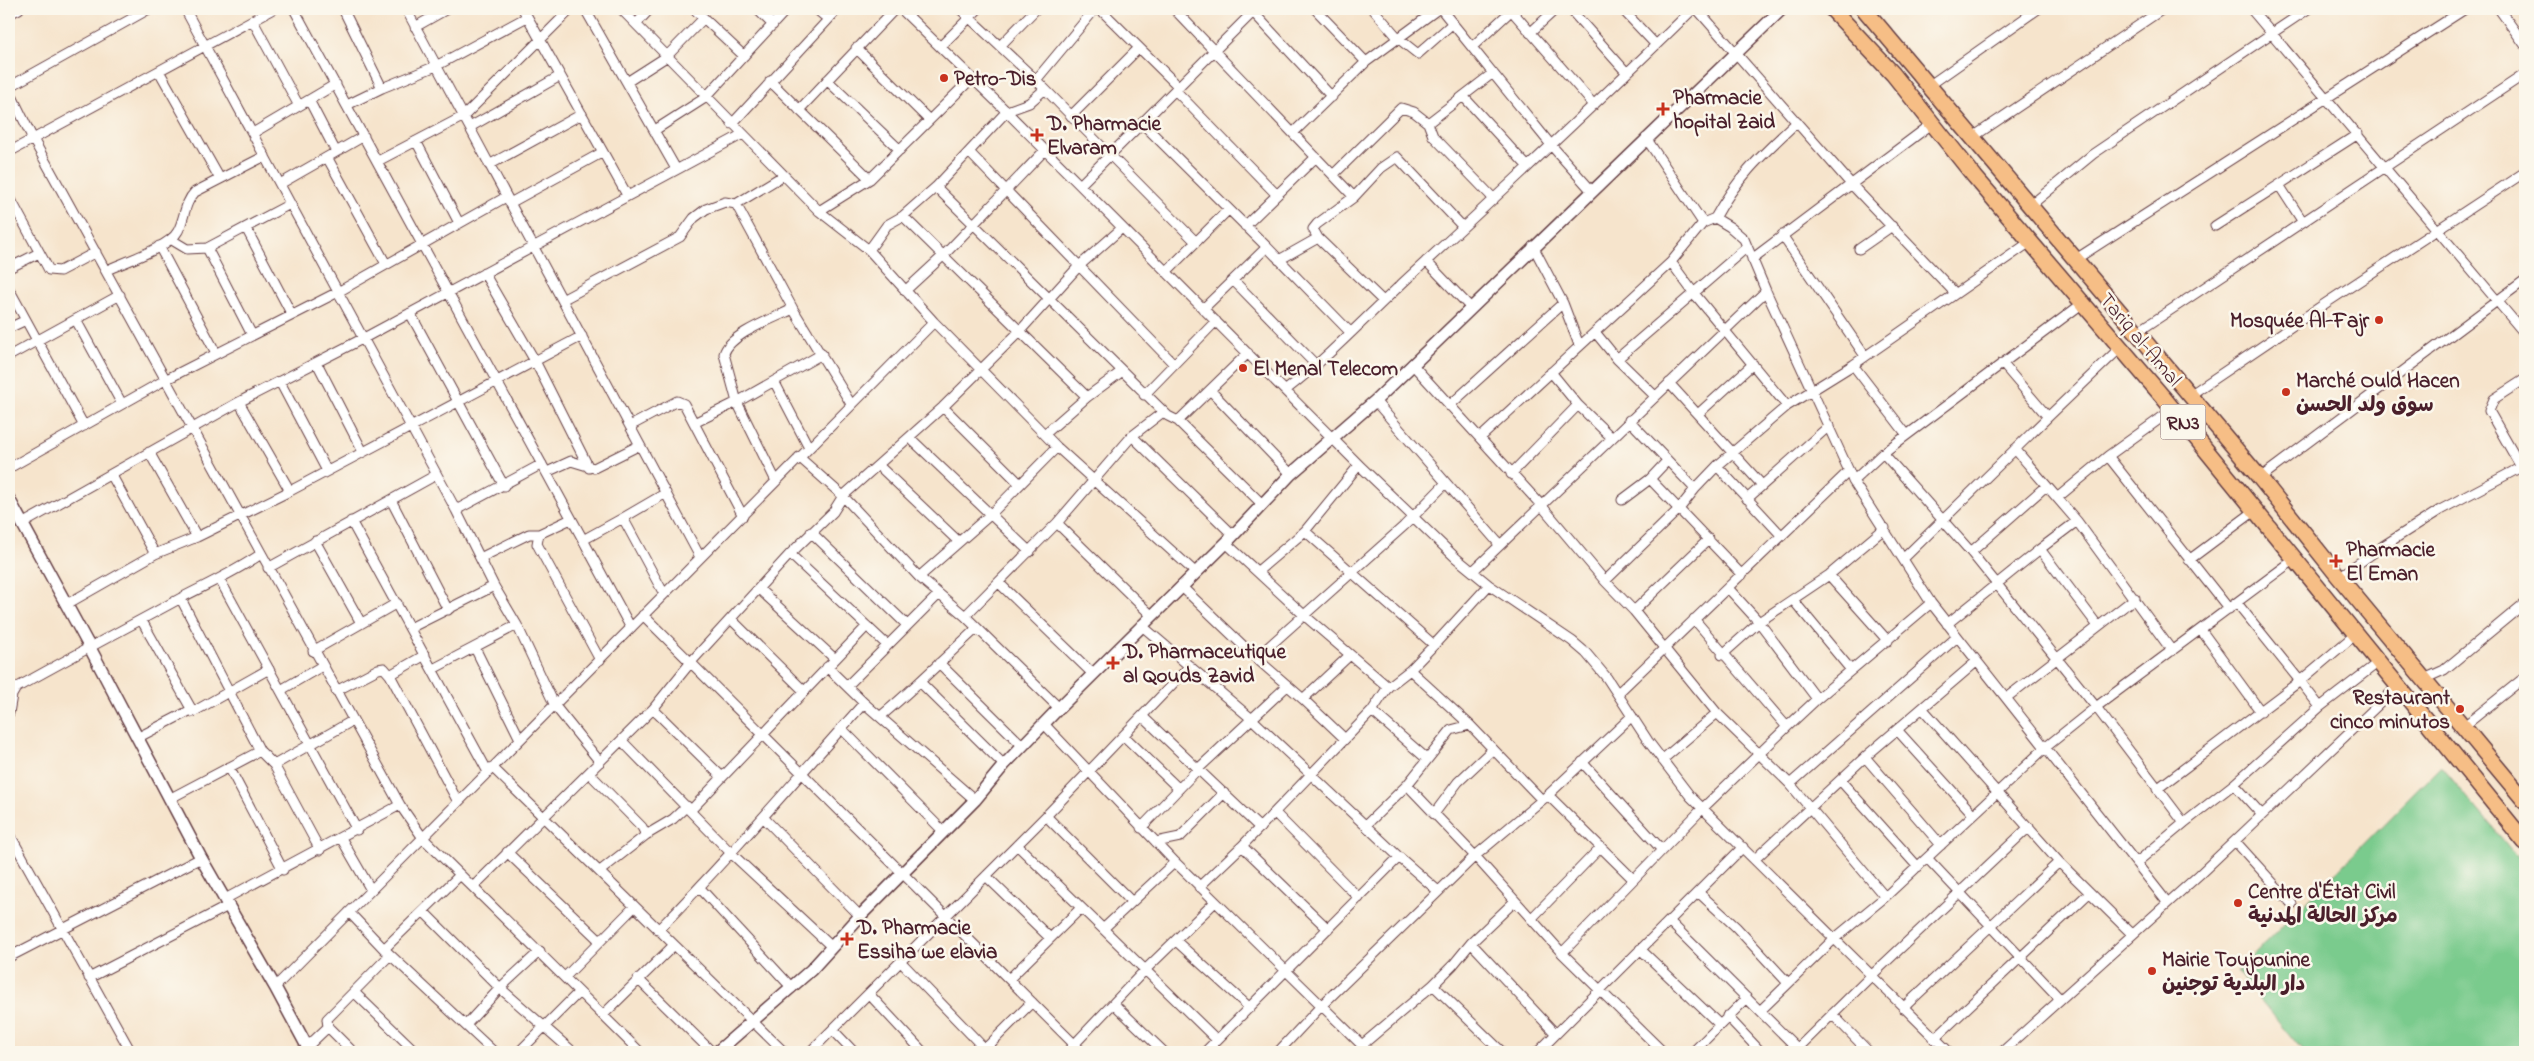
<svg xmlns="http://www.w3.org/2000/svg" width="2534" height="1061" font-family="'Indie Flower','Playpen Sans Arabic',sans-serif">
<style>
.green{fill:#7acb8d;stroke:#62755c}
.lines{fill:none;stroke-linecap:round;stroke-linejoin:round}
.minor-casing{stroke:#643d43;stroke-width:11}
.tertiary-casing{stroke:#643d43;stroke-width:14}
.trunk-casing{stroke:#643d43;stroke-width:18}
.minor{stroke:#fff;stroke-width:9}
.tertiary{stroke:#fff;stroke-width:11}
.trunk{stroke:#f6be86;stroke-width:15}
.poi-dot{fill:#c8321e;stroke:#fbf7ec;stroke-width:2}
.labels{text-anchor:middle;stroke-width:5;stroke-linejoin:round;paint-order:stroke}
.shield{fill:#fbf7ec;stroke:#7f6065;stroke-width:1}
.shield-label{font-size:20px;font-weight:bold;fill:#4a1f2b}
.poi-label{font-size:21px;font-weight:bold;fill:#4a1f2b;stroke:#fbf7ec;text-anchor:start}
.street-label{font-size:21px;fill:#4a1f2b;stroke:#fbf7ec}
</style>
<rect width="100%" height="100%" fill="#fbf7ec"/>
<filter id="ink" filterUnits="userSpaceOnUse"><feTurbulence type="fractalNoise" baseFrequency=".02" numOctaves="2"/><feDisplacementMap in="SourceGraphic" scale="10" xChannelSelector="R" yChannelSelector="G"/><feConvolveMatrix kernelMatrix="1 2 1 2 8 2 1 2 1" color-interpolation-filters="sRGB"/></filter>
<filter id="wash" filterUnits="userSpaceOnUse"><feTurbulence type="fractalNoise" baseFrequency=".0096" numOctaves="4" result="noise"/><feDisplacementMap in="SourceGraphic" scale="20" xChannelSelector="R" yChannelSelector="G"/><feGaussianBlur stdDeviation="1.12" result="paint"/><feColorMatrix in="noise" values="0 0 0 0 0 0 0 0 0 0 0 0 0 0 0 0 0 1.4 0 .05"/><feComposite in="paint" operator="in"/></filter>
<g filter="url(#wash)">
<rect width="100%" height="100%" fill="#f6e4cc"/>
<path class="green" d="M2441,766L2525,866V1052H2304L2237,972Z"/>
</g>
<g filter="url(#ink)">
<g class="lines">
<g class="minor-casing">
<path id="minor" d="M185,9L456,510L494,586L517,625L555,706L600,762
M294,9L631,628
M343,9L382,88
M406,9L700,557
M523,9L627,195
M585,9L676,169
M621,9L819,211L869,250L934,322L1057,447L1195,572
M694,9L744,56
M757,9L773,25
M816,9L828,19
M901,9L1002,107L1359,465L1456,558L1489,585L1572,641L1586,653L1607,678L1648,741L1690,796L1949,1052
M960,9L1036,80L1195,241
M1100,9L1178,86
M1174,9L1354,197
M1315,9L1366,62
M1373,9L1399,39L1418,54L1453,23
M1441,9L1551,145L1591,190
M1570,9L1627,73
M1622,9L1656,45
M1697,9L1851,184L1955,293
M2251,9L2525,334
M2499,9L2525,45
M1511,10L1594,105
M1253,12L1332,97
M9,14L19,9
M253,21L299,106
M636,24L650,9
M415,27L447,9
M1530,33L1556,9
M1000,46L1036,9
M940,47L978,9
M1472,47L1513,9
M856,48L929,120
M159,71L220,179
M1493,73L1428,123L1433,136L1494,199
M827,80L900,150
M1036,80L1095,9
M770,81L870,179
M627,82L666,57L704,18
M1930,85L2038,9
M9,87L149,9
M9,90L33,139L400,805L423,838L640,1052
M1175,90L1277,195
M1463,96L1528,167
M309,100L336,152
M347,105L382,88L436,66L527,17
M799,110L895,9
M1071,116L1139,48
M1142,123L1267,247L1203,309
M732,124L838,9
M470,127L560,76
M655,130L705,98L787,9
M253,133L336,84
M1293,133L1366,62L1438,9
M1973,137L2163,9
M1646,138L1703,223
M416,141L459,223
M9,152L273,9
M969,152L1174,364
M327,157L386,264
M378,161L464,116L571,9
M489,165L582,114
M1333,175L1401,108L1414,112L1428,123
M280,184L364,136
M1080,185L1256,9
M2279,185L2303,222
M936,187L1168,416L1178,421L1248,353
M9,196L49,270L60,271L96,252
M510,203L603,152
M736,204L793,309L851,404
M2031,205L2093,154L2308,9
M819,211L870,179L972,78
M903,216L1087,397
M1245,226L1316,157
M2215,226L2358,134
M246,228L292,315
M1782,235L1865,356
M172,240L187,249L207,248L290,204
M159,246L216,353
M1533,246L1563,303L1579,345
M1267,247L1350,332
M207,248L252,335
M1859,249L1892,226
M869,250L887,225L903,216L936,187L1007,111L1029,103L1045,89
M1752,259L1933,123
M2076,259L2465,9
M1279,260L1318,238
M1426,261L1470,307
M1671,262L1693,292L1787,406
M9,268L39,253
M107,270C124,262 170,247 178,231C185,218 184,203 195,192L265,156
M1166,272L1228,210
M484,273L535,361L589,468
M1233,280L1317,366
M9,289L84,426
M905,291L944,255L1045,150
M562,300L680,237L694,218L706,209L725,202L736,204L784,175
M1383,301L1318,238L1313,229L1317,224L1354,197L1381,168L1397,157L1463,227
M410,313L504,486
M76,320L122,404
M9,328L26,320
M1595,332L1617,359L1655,396
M2136,333L2525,74
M9,356L120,295
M1617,359L1747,247
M317,363L363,452
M2002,363L2048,417L2120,348
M1412,364L1541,505L1605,581L1634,611L1717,713L1790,784L1885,897
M1853,365L1907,435
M1551,372L1578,405L1611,437
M774,381L809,448
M280,382L327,471
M1669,383L1762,485
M1210,390L1291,474
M1286,390C1330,356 1368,315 1409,277C1505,189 1600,100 1693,9
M1144,395L1216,321
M2190,395L2326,303L2525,172
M1375,401L1500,545
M239,402L290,491
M1449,406L1563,303
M943,407L1020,484
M1698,414L1753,364
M1629,420L1695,489
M1178,421L1262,504
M694,423L737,402L822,354
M630,426L677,401L684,404L743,516
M1046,433L1087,397L1121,372
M1132,436L1233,535
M910,438L1030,552
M1480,438L1671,262L1703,223L1715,218C1738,176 1762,155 1797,122
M2015,449L2077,521L2172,651
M149,452L197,537
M1883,453L1971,552L2096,707L2184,823L2234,784L2262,815
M2108,456L2229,609
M799,457L843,496L919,577L965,616L1059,708
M878,465L959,542
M1717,466L1782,536
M2521,467L2489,411L2494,399L2525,379
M9,468L165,380L338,292L506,197
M1849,471L1853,481L1931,603L2167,902
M547,472L571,461L594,468L640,445
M111,474L155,554
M1511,474L1578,405
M2260,478L2525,280
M1650,479L1742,575
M776,481L737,402L724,354C729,334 775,318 793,309
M1853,481L1883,453L2083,303
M2057,498L2108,456L2172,410
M1747,499L1829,426
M391,500L448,610
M1622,500L1650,479L1666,462
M456,510L542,464
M571,519L539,534L537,544L600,660
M351,521L488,772
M2077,521L2040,549L2098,626
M1057,523L1152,616
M22,524L239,402L364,338L743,134
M1305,531L1434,645
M811,532L907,625
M583,540L623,518
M315,541L361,623
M1226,543L1305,616L1388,687
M1971,552L2046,486
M790,554L887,645
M480,558L529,534H539
M1903,559L2048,417
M2189,560L2256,510
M268,568L436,475
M1258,571L1305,531L1359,465
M1473,571L1766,291
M1829,575L1888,641
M919,577L991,514L1057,447
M2339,577L2383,546L2440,510L2525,465
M220,580L357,830
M1605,581L1679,509L1695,489L1717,466L1787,406L1853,365L2030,242
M999,583L1093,674
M1181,586L1256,658L1303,699L1350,655
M1728,588L1759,622L1817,699
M759,589L835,659
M664,594L623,518L666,493
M181,599L260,751L274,765L320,850
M1793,600L1851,670
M67,604L155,554L197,537L290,491L582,336
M1634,611L1709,539
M643,615L1082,1052
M965,616L1057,523L1132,436L1163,412
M731,619L804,691
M1694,619L1787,727L1817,699L1931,603
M142,621L193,712L269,669
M1947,624L2040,549
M1141,625L1253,720L1399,857L1438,891
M410,628L494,586
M2201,630L2261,712
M475,648L520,739
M313,651L397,603
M1722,655L1759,622L1829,575L1885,528
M1256,658L1404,526L1446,483
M939,663L1023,746
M827,667L864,703L975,800
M433,669L517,625
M1410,670L1470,725L1541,799
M390,675L425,655
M2424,679L2444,670L2525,603
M921,683L1004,765
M847,686L938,595
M281,690L322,666
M336,691L378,669L384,668L390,675L458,802
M1618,693L1849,471L1766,291L1744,239L1730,227L1715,218
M2006,698L2135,598
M1303,699L1345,739
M2320,707L2300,681L2357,633
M1922,708L2059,862L2132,934
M653,709L721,776
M1372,711L1427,759
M9,713L12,695L16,688C71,657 126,628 181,598C208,584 235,572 261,554
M881,716C914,689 944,658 976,629
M1142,716L1260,828
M1045,725L1175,862L1369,1052
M2463,727L2525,677
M841,728L944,832
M1898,731L1973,814
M1124,736L1179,789
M137,738L191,710
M622,741L732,854L832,947
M1865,757L1941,845
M1662,760L1717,713
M1582,762L1662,850
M274,765L352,721
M229,767L283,870
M492,767L784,1052
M589,773L642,827L646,835L600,871
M1840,780L1918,867
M1790,784L1957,637
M2234,784L2320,707L2380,661
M1407,785L1475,856L1562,953L1663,1052
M2157,789L2300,681L2237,603
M1548,795L1633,879
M169,799L260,751
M691,810L867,626
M1275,813L1359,898
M1434,814L1458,782L1493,749
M1046,816L1132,902L1103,929
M763,817L860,916
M1366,825L1407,785L1451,730L1470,725
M1141,828L1198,769L1287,686
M9,833L131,1052
M646,835L673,819L687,806
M341,838L371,890
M2235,841L2292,904
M1156,842L1180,837L1224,793
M1017,845L1217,1040
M1242,846L1328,929
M507,852L600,941
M1927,858L2060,999
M1755,859L1865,757L1976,662
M2136,863L2184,823
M986,876L1050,938
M473,887L653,709L691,662L790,554L833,512L843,496L943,407L1019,332L1078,267L1122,228
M1199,887L1242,846L1372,711L1388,687L1410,670L1434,645L1489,585
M700,888L792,988
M1698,892L1736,927L1788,983
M225,899L400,805
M1132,902L1175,862
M423,911L500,988L573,1052
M349,912L384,949L494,1052
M1531,919L1600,848
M1669,921L1800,1051
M658,930C730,857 796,779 864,703
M1176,941L1250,1008
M1471,943L1556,1034
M384,949L460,875
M1640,949L1719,1024
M1562,953L1703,808L1787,727
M9,957L201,858
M901,962L985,1049
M565,977L634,907
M89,978L228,906
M638,979L712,1052
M1009,979L1081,908
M1433,985L1502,1052
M275,987L934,322
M355,993L416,1052
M869,994L923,1052
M1114,1004L1164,1052
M1903,1008L2059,862
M1760,1011L1834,939L1885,897L2046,747L2096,707L2295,559
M1832,1014L1869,1052
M603,1015L674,945
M1727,1016L1761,1052
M466,1025L500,988L540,951
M833,1030L854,1052
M1934,1039L2089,893
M1362,1045L1433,985L1453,965L1471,943L1515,901
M308,1046L328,1027
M353,1052L328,1027L327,1019L390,955
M519,1052L579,992
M810,1052L1046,816L1190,666
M982,1052L1032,1002
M1067,1052L1144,971L1215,902
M1205,1052L1399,857
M1278,1052L1322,1005L1475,856L1548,795L1632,716
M1538,1052L1743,847
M1693,1052L1747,998
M1794,1052L1871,976L2029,827
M2002,1052L2200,874L2398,686"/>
</g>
<g class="tertiary-casing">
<path id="tertiary" d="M9,499L89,646L201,858L275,987L310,1052
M717,1052L811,970L860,916L975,800L1004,765L1059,708L1226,543L1291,474L1375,401L1782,9"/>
</g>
<g class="trunk-casing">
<path id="trunk" d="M1832,9L1893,74L1975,177L2162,396L2525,842
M1864,9L2260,478L2339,577L2525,801"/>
</g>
<use href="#minor" class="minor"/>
<use href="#tertiary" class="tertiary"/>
<use href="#trunk" class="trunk"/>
</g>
</g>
<g class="poi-dot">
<circle cx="944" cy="78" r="5"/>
<path d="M1660.5 101.5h5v5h5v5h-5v5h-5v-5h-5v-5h5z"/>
<path d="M1034.5 127.5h5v5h5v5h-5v5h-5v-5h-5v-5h5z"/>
<circle cx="2379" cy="320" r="5"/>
<circle cx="1243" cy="368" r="5"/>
<circle cx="2286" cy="392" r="5"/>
<path d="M2333.5 553.5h5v5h5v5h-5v5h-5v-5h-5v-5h5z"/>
<path d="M1110.5 655.5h5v5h5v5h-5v5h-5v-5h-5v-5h5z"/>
<circle cx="2460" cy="709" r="5"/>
<circle cx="2238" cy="903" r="5"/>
<path d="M844.5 931.5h5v5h5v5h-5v5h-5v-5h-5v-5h5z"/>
<circle cx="2152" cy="971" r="5"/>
</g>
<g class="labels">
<rect class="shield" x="2160.5" y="404.5" width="45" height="35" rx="4"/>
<g class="shield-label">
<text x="2183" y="429">RN3</text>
</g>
<g class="poi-label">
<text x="954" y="85">Petro-Dis</text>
<text x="1673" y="104">Pharmacie<tspan x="1673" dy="24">hopital Zaid</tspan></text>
<text x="1047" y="130">D. Pharmacie<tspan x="1047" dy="24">Elvaram</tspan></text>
<text x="2369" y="327" text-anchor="end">Mosquée Al-Fajr</text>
<text x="1253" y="375">El Menal Telecom</text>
<text x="2296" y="387">Marché Ould Hacen<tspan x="2296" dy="24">سوق ولد الحسن</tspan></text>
<text x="2346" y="556">Pharmacie<tspan x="2346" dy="24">El Eman</tspan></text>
<text x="1123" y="658">D. Pharmaceutique<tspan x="1123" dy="24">al Qouds Zavid</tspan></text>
<text x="2450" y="704" text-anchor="end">Restaurant<tspan x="2450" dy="24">cinco minutos</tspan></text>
<text x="2248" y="898">Centre d'État Civil<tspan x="2248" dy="24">مركز الحالة المدنية</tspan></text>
<text x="857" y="934">D. Pharmacie<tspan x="857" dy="24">Essiha we elavia</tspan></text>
<text x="2162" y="966">Mairie Toujounine<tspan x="2162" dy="24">دار البلدية توجنين</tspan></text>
</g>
<g class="street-label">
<text transform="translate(2141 339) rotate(50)" y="7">Tariq al-Amal</text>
</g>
</g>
<rect width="2534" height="1061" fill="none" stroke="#fbf7ec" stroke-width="30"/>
</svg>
